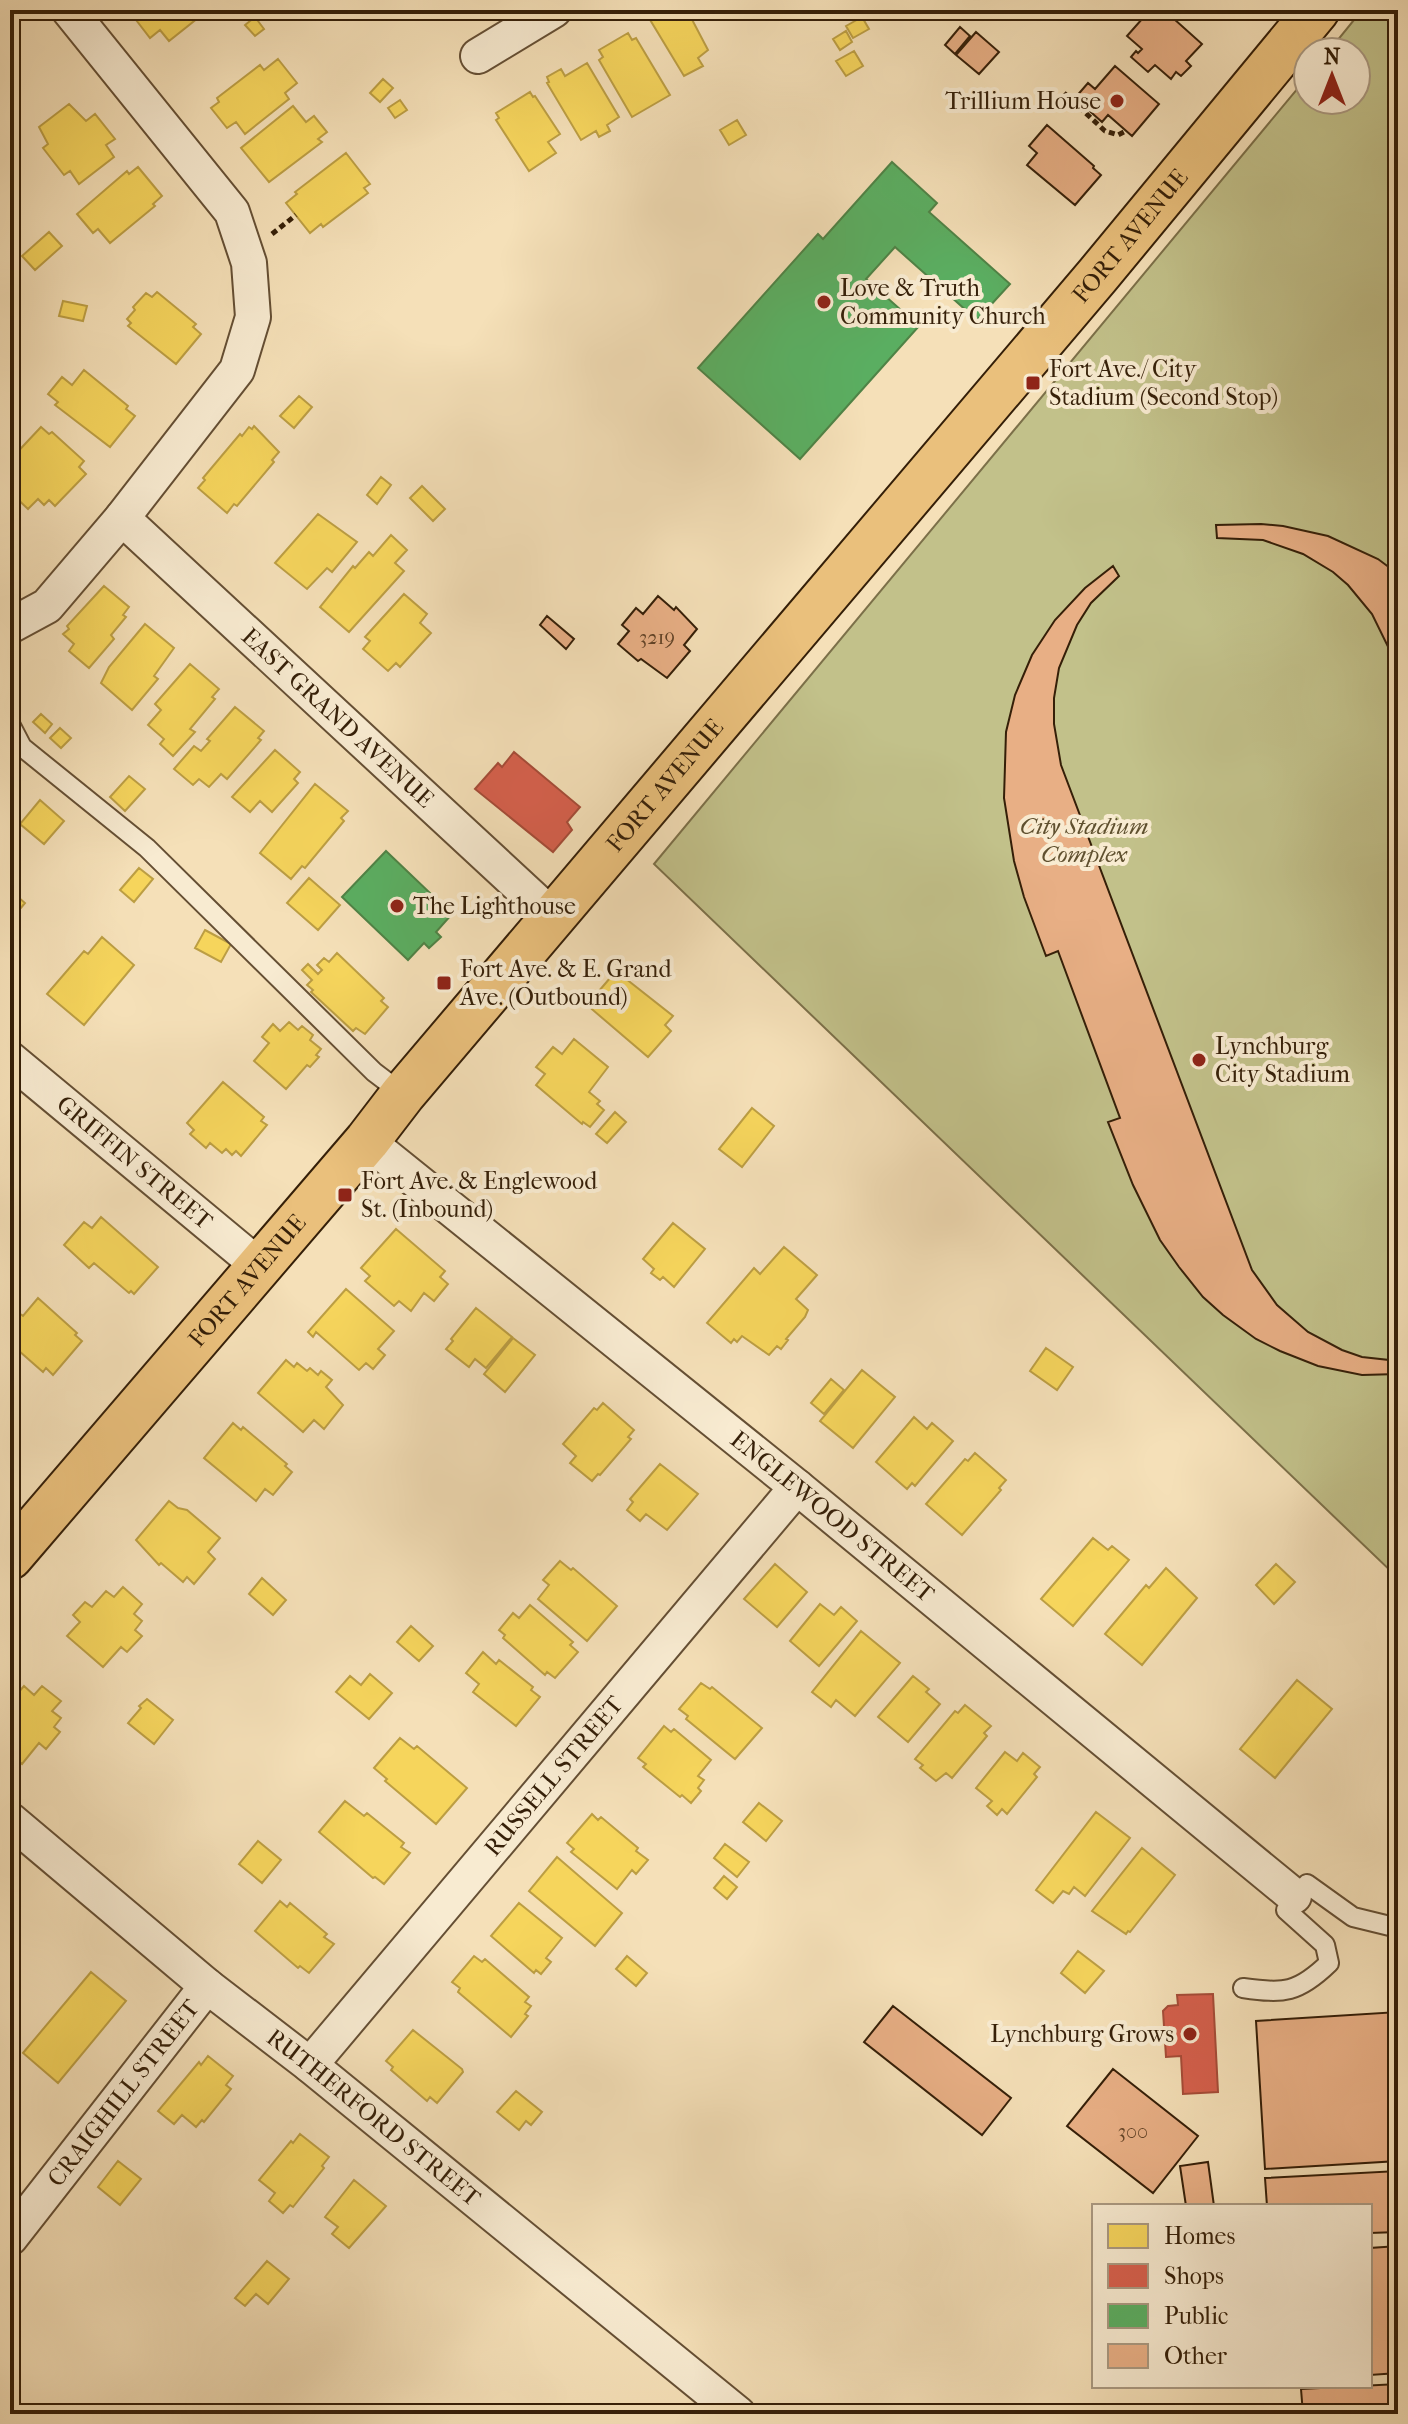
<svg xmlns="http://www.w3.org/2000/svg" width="1408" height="2424" font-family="'IM FELL French Canon',serif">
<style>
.green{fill:#c2c18a;stroke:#7c7049;stroke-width:2}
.homes{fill:#f6d55c;stroke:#bc9e43;stroke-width:2}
.shops{fill:#d6604d;stroke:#a64c38;stroke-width:2}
.public{fill:#5aae61;stroke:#4f8346;stroke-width:2}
.building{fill:#e8af85;stroke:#351f08;stroke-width:2}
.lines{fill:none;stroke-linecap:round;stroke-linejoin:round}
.lane-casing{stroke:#654f34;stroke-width:22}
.street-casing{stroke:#654f34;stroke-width:38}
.primary-casing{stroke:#351f08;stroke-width:48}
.path{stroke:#351f08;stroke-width:5;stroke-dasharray:6 4;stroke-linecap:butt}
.lane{stroke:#f8ebd1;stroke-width:18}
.street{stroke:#f8ebd1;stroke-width:34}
.primary{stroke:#eac07c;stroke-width:44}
.poi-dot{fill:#8f2418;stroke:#f8ebd1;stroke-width:3}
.labels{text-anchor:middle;stroke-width:8;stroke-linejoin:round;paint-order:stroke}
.number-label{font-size:20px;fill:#624327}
.poi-label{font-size:24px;fill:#351f08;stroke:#f8ebd1;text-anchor:start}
.street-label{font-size:24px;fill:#351f08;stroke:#f8ebd1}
.park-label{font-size:24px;font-style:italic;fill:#5f502f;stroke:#f8ebd1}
</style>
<rect width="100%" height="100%" fill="#f5e0b8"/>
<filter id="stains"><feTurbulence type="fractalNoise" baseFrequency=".0025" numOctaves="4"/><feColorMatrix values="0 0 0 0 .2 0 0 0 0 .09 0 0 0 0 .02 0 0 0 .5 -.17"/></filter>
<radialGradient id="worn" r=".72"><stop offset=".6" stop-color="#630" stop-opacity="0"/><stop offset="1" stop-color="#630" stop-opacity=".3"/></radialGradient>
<path class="green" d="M1362,10H1398V1578L654,864L1308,76V100H1356V52H1328Z"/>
<path class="homes" d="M141,10H208L169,41L160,30L150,38L133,16Z
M663,10H687L708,50L698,58L703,66L684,76L649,18Z
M255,17L264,29L255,36L245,25Z
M862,17L869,29L853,38L846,26Z
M846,31L852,42L840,50L833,39Z
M628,33L632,40L636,38L670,95L632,117L599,60L603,57L599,50Z
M854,51L863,66L846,76L836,61Z
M278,59L297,83L285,93L289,99L245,134L236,122L227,128L211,108L219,102L217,98L260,65L264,70Z
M587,63L619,117L607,125L610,131L599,137L596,131L581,140L547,83L549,82L547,77L561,69L565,76Z
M383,79L393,88L380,102L370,93Z
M530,92L533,97L535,96L560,134L548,142L556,153L529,171L496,120L499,118L496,113Z
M400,100L407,110L395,118L388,108Z
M69,104L86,121L95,114L115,139L106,145L114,157L79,184L70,171L64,175L43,148L48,144L39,127Z
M293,106L306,122L314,116L327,132L318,139L322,142L269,182L241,148Z
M737,120L746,135L729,145L720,130Z
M346,153L370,184L364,188L368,193L323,227L321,224L310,233L286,203L297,194L295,192Z
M138,167L162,196L153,204L155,206L110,243L98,229L93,233L77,214L127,171L129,174Z
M49,232L62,246L35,270L22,256Z
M157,292L196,324L193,327L201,334L176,364L128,326L131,323L127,319L135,310L133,307L146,293L152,297Z
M63,301L87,306L83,321L59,316Z
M84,370L128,406L126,409L135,416L110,447L55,405L58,402L48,394L62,377L72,385Z
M299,396L312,407L294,428L280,416Z
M254,426L279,452L272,460L274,462L237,506L234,504L227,513L198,488L205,480L203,478L240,434L242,436L249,427L252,429Z
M41,427L49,434L52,432L84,461L79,467L86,474L55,506L49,500L44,505L38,499L28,509L10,492V481L14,477L11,475L14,472L10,469V460Z
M381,477L391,485L377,504L367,495Z
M422,486L445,509L433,521L410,498Z
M318,514L357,542L332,572L327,568L307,589L275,563Z
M391,535L407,550L395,563L404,571L349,632L320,607L353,566L355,568L369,552L373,556Z
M104,586L129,607L123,615L126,617L111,635L114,639L89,668L69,651L74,644L63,634L69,629L67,626Z
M404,594L427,614L420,623L431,633L400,667L396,663L388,671L363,649L370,641L365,637Z
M145,624L174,648L154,676L158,679L132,710L101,683L109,667Z
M190,664L219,689L212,697L215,699L190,729L195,732L173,756L160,744L164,739L148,725L161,710L155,704Z
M235,707L264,731L258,738L261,740L227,779L221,774L209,787L199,779L193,785L174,769L194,746L201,751L210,741L207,739Z
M41,714L52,724L45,733L33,722Z
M60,728L71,738L61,748L50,738Z
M275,750L300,772L294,779L298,783L272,812L260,801L250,812L232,797Z
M129,776L145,789L125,811L110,797Z
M315,784L348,811L341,818L344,821L305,868L302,866L291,879L260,853Z
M40,800L64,821L44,844L20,824Z
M139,868L153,879L134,902L120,890Z
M309,878L340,905L318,930L287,903Z
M10,890L25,903L10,921Z
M205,930L231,944L221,962L195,948Z
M102,937L134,965L84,1025L47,994L84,951L88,954Z
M337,953L384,998L381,1001L388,1007L365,1034L356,1028L353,1031L311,992L313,990L307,985L312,980L302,970L308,964L318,974L322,970L317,965L324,958L329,962Z
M616,971L673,1016L665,1025L671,1031L648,1057L587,1005Z
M289,1022L298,1030L302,1026L313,1035L310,1040L321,1049L316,1055L319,1057L310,1067L307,1065L286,1089L254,1061L269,1043L262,1037L273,1024L280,1031Z
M574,1039L608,1067L589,1092L600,1101L597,1104L604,1110L590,1127L583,1122L582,1124L536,1085L545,1074L536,1067L553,1047L562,1054Z
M223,1082L264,1117L261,1121L267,1125L241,1156L236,1151L232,1155L226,1149L222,1153L210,1143L206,1148L190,1134L194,1130L187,1123Z
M752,1108L774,1126L742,1167L719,1149Z
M615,1112L626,1122L607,1143L596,1134Z
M101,1217L158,1267L134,1294L131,1291L129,1293L94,1263L89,1268L64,1245L84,1222L92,1228Z
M673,1223L705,1249L674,1287L663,1277L660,1280L651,1273L654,1269L643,1259Z
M396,1229L445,1271L440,1277L448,1284L434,1301L424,1293L411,1311L399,1301L394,1306L365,1281L370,1276L361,1268Z
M784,1247L817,1275L796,1299L808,1310L805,1317L786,1339L788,1340L781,1349L777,1346L769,1355L742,1336L737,1342L734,1339L731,1343L707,1323L754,1268L760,1274Z
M346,1289L394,1331L378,1349L385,1355L373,1369L366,1363L359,1370L316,1332L313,1337L308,1332Z
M38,1298L77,1333L75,1335L82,1341L53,1375L46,1368L43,1372L10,1343V1315L15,1310L23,1316Z
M476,1308L512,1337L486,1368L475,1359L469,1367L446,1349L453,1341L451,1339Z
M513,1338L535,1355L505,1392L484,1374Z
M1046,1348L1073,1367L1057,1390L1030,1371Z
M286,1360L294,1367L297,1363L307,1371L310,1368L318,1375L321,1371L332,1380L326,1387L343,1405L324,1429L314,1420L303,1432L258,1393Z
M862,1370L895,1397L853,1448L820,1421Z
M831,1379L844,1390L824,1414L811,1403Z
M603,1403L634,1430L628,1437L631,1439L600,1475L598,1474L592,1481L570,1463L576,1456L563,1444L594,1408L597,1410Z
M914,1417L927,1429L932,1423L953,1441L915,1486L912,1483L907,1489L876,1462Z
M233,1423L241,1430L243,1427L287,1464L285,1466L292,1472L273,1495L265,1489L256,1501L204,1458Z
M975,1453L1006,1480L999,1488L1001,1490L962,1535L926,1504L965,1459L968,1461Z
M660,1464L698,1494L667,1530L646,1514L640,1521L627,1510L633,1502L630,1499Z
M169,1501L178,1508L187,1510L220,1538L208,1552L215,1559L194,1584L187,1577L183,1582L161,1563L159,1565L136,1540Z
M1093,1538L1108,1550L1112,1546L1129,1560L1073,1626L1041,1599Z
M560,1561L571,1570L573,1568L617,1606L587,1641L538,1599L549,1585L543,1580Z
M775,1564L807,1592L777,1627L744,1599Z
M1276,1564L1295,1582L1274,1604L1256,1585Z
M1166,1568L1197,1598L1142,1665L1105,1634L1146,1585L1149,1588Z
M262,1578L286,1600L273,1615L249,1594Z
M123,1587L142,1604L134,1614L142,1621L135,1630L142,1636L127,1652L121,1647L103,1667L67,1636L80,1622L73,1615L85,1602L92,1607L106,1591L114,1597Z
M820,1604L834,1615L841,1607L857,1621L819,1666L790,1641Z
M530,1605L573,1642L570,1645L578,1652L555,1678L547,1672L545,1675L503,1638L505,1635L499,1630L513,1613L519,1618Z
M411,1626L433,1646L419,1661L397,1642Z
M861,1631L900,1663L855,1716L836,1700L831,1707L812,1692Z
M483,1652L496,1664L499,1660L533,1687L531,1690L540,1697L516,1726L473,1692L479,1684L466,1673Z
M370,1674L392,1693L369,1719L336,1692L350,1676L361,1685Z
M913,1676L929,1689L926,1692L940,1704L908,1742L878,1717Z
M1297,1680L1332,1709L1275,1778L1240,1749Z
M701,1683L710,1689L712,1687L762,1728L735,1759L686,1719L688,1716L679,1709Z
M24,1686L34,1695L42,1686L61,1701L52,1711L61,1718L54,1727L60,1732L46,1749L39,1743L22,1764L10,1754V1702Z
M147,1699L173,1720L154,1744L128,1723L141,1708L139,1706Z
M965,1705L991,1726L984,1733L987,1736L952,1778L946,1773L936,1781L920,1768L923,1765L915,1759L955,1711L958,1713Z
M664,1726L671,1732L674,1729L711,1760L698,1776L704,1780L698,1788L701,1791L691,1803L682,1795L680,1797L643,1767L646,1764L638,1758Z
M400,1738L414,1749L417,1746L467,1788L436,1824L385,1781L387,1779L374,1768Z
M1005,1752L1017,1761L1023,1753L1040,1767L1034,1774L1037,1777L1007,1814L1002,1809L997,1815L987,1806L992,1801L976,1788Z
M345,1801L364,1816L367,1813L404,1843L401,1847L410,1853L384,1884L375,1877L373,1878L319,1832Z
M759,1803L782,1821L766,1841L743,1822Z
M1096,1812L1130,1838L1085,1896L1074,1887L1069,1894L1063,1891L1053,1903L1036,1890Z
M592,1814L598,1820L601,1817L638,1848L636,1851L648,1860L636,1874L632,1870L617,1889L571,1852L574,1849L567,1843Z
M258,1841L281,1860L262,1883L239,1864Z
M725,1844L749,1862L737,1877L714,1858Z
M1142,1848L1175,1875L1130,1932L1128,1931L1126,1934L1092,1911Z
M557,1857L622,1913L595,1946L529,1891Z
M724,1876L737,1887L727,1899L714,1888Z
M280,1901L287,1907L290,1903L327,1934L324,1937L334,1944L309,1973L300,1966L298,1968L255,1931Z
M519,1903L562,1938L546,1958L551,1962L541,1974L536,1970L534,1973L491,1936Z
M1078,1951L1104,1971L1085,1993L1061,1973Z
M474,1956L482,1962L485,1959L529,1997L525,2002L531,2006L525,2014L528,2016L511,2037L458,1992L460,1988L452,1982Z
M627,1956L647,1973L636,1986L616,1969Z
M91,1972L126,2001L58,2083L23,2053Z
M413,2030L462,2069L463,2072L437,2103L430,2097L427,2101L391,2070L393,2067L386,2061Z
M208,2056L233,2076L226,2085L231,2089L204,2122L202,2120L196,2127L182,2115L174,2124L158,2111L199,2062L201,2065Z
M516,2091L542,2112L531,2125L526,2121L519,2130L497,2112Z
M300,2134L329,2157L322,2166L324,2168L293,2207L290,2205L283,2213L269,2201L275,2193L259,2180L291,2141L293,2143Z
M118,2161L141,2179L120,2205L98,2187Z
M354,2180L386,2206L349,2248L332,2234L338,2227L325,2217Z
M267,2261L289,2279L268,2304L256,2294L245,2306L235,2298Z"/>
<path class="shops" d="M514,752L580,807L567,822L572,830L553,852L475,789L498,763L502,767Z
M1213,1994L1218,2092L1183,2094L1181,2056L1166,2057L1163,2011L1168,2006L1178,2005L1177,1995Z"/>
<path class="public" d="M892,162L937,203L929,212L1010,284L977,320L895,247L866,279L919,326L800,459L698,368L818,234L823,239Z
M386,851L452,914L436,932L441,937L429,948L424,943L408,960L342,897Z"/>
<path class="building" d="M1150,10H1164L1202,44L1186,61L1191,66L1181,76L1176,72L1171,79L1155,65L1148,72L1131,57L1136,51L1138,53L1142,49L1127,36Z
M960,27L970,36L955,54L945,45Z
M976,32L999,52L979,74L956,55Z
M1115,66L1159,104L1132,136L1108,115L1102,122L1075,98L1088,83L1095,89Z
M1047,125L1094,166L1093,168L1101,175L1075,205L1027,165L1037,153L1029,146Z
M1261,524L1283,526L1328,536L1378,559L1398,574V667L1372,614L1348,585L1333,572L1303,554L1263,540L1217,538L1216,525Z
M1113,566L1119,576L1091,603L1077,625L1059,668L1054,698V724L1061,765L1252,1270L1277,1305L1308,1332L1342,1350L1362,1357L1398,1361V1374L1362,1375L1318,1366L1280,1351L1256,1339L1223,1315L1203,1297L1179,1267L1160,1240L1133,1185L1108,1122L1120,1118L1058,951L1046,956L1024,897L1014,861L1004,798L1006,732L1015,695L1032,655L1055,620L1085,588Z
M658,596L674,610L676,607L697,629L684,645L690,651L667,678L641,659L638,661L618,644L629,631L622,625L636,608L643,614Z
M547,616L574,639L566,649L540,625Z
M893,2006L1011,2098L982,2135L864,2042Z
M1398,2012V2161L1265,2169L1256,2021Z
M1113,2069L1198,2136L1153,2193L1067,2126Z
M1208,2162L1214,2206H1186L1180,2166Z
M1398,2171V2232L1370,2233V2206H1267L1265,2178Z
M1398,2246V2373L1370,2375V2248Z
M1398,2384V2414H1303L1301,2389Z"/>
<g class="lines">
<g class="lane-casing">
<path id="lane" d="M10,724L22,747L147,848L374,1072L403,1094
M1307,1884L1353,1917L1398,1928
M1243,1988C1284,1994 1298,1993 1329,1963L1325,1945L1286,1910"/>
</g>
<g class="street-casing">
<g id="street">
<path d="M478,56L554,10"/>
<path id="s1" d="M122,518L554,918"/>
<path d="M10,626L47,606L122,518L237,370L253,317L249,263L232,212L69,10"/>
<path id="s2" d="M10,1059L258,1265"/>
<path id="s3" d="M367,1141L797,1487L1294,1896"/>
<path id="s4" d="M10,1820L207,1986L310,2065L738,2414"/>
<path id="s5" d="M310,2065L797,1487"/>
<path id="s6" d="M10,2238L207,1986"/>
</g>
</g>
<g class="primary-casing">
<g id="primary">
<path id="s7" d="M10,1557L367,1141L403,1094L1098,275L1317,10"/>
</g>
</g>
<path class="path" d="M1064,93L1105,131L1118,135L1126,131
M272,234L296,215
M10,1484L17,1490"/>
<use href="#lane" class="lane"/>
<use href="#street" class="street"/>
<use href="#primary" class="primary"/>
</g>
<g class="poi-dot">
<circle cx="1117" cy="101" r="8"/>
<circle cx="824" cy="302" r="8"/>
<rect x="1025" y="375" width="16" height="16" rx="4"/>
<circle cx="397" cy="906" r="8"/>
<rect x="436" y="975" width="16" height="16" rx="4"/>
<circle cx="1199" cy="1060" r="8"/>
<rect x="337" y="1187" width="16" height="16" rx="4"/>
<circle cx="1190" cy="2034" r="8"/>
</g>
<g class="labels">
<g class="number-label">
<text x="657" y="644">3219</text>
<text x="1133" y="2138">300</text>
</g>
<g class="poi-label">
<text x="1101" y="109" text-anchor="end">Trillium House</text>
<text x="840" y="296">Love &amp; Truth<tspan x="840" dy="28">Community Church</tspan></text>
<text x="1049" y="377">Fort Ave./ City<tspan x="1049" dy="28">Stadium (Second Stop)</tspan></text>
<text x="413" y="914">The Lighthouse</text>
<text x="460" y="977">Fort Ave. &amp; E. Grand<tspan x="460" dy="28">Ave. (Outbound)</tspan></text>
<text x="1215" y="1054">Lynchburg<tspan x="1215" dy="28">City Stadium</tspan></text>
<text x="361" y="1189">Fort Ave. &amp; Englewood<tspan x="361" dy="28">St. (Inbound)</tspan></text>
<text x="1174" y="2042" text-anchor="end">Lynchburg Grows</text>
</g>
<g class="street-label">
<text dy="8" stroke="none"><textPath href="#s7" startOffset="1732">FORT AVENUE</textPath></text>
<text dy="8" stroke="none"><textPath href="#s1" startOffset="294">EAST GRAND AVENUE</textPath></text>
<text dy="8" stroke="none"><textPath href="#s7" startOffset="1012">FORT AVENUE</textPath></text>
<text dy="8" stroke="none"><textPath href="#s2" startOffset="162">GRIFFIN STREET</textPath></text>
<text dy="8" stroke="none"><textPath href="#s7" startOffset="364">FORT AVENUE</textPath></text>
<text dy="8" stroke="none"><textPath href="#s3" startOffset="598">ENGLEWOOD STREET</textPath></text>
<text dy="8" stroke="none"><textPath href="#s5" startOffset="378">RUSSELL STREET</textPath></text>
<text dy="8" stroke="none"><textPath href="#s6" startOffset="184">CRAIGHILL STREET</textPath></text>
<text dy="8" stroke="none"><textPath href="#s4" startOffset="470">RUTHERFORD STREET</textPath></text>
</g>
<g class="park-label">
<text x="1084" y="834">City Stadium<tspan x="1084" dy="28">Complex</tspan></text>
</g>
</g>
<rect width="1408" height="2424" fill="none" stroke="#f5e0b8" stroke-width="40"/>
<rect x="12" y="12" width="1384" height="2400" fill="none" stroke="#351f08" stroke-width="4"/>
<rect x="20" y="20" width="1368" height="2384" fill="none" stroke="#351f08" stroke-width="2"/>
<rect x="1092" y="2204" width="280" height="184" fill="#f8ebd1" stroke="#aa9981" stroke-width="2"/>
<rect x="1108" y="2224" width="40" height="24" fill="#f6d55c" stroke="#aa9981" stroke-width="2"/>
<text x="1164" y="2244" font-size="24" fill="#351f08">Homes</text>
<rect x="1108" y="2264" width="40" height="24" fill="#d6604d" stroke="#aa9981" stroke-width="2"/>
<text x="1164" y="2284" font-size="24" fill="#351f08">Shops</text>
<rect x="1108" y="2304" width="40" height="24" fill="#5aae61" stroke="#aa9981" stroke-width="2"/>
<text x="1164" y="2324" font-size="24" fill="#351f08">Public</text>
<rect x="1108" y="2344" width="40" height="24" fill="#e8af85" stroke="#aa9981" stroke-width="2"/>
<text x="1164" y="2364" font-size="24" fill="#351f08">Other</text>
<g transform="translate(1332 76)"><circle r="38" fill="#f8ebd1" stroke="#aa9981" stroke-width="2"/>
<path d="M0-6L14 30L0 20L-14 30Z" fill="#8f2418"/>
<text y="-12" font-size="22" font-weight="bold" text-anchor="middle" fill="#351f08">N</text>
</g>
<rect width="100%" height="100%" filter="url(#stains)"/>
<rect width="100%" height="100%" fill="url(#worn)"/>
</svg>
